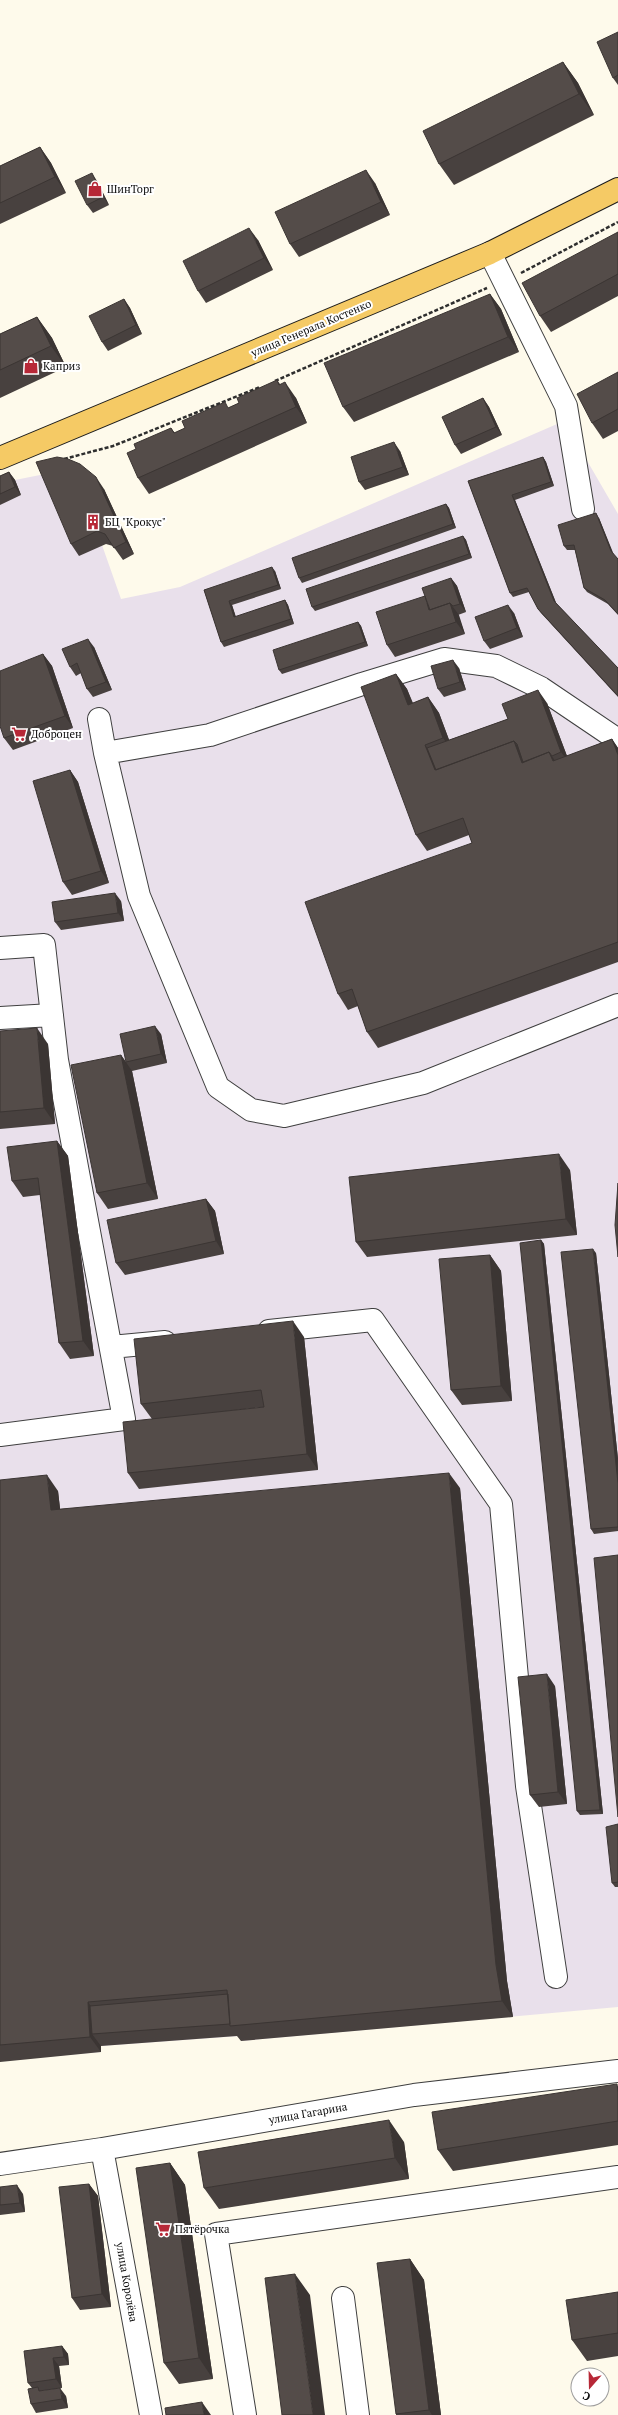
<svg xmlns="http://www.w3.org/2000/svg" width="618" height="2415" font-family="'PT Serif',serif">
<style>
.industrial{fill:#e9e0eb}
.lines{fill:none;stroke-linecap:round;stroke-linejoin:round}
.minor-casing{stroke:#3f3f3f;stroke-width:24}
.major-casing{stroke:#1d1d1d;stroke-width:24}
.path{stroke:#2e2e2e;stroke-width:2.5;stroke-dasharray:4 2;stroke-linecap:butt}
.minor{stroke:#fff;stroke-width:22}
.major{stroke:#f5ca65;stroke-width:22}
.wall{fill:#48413f;fill-rule:evenodd}
.shaded-wall{fill:#3b3533}
.building{fill:#544c49;stroke:#3b3533}
.labels{text-anchor:middle;stroke-width:4;stroke-linejoin:round;paint-order:stroke}
.poi-label{font-size:11px;fill:#0c0c0c;stroke:#fff;text-anchor:start}
.street-label{font-size:11px;fill:#0c0c0c;stroke:#fff}
</style>
<rect width="100%" height="100%" fill="#fefaeb"/>
<path class="industrial" d="M564,421L618,514V2007L241,2041L240,2036L101,2046V2052L0,2061V487L15,480L45,474L102,545L121,599L180,587Z"/>
<g class="lines">
<g class="minor-casing">
<path id="minor" d="M490,253L566,406L583,509
M99,719L105,753L139,896L218,1087L251,1110L284,1116L423,1083L618,1005
M105,753L210,735L362,684L444,659L496,666L541,688L618,740
M0,948L44,945L57,1060L124,1419L0,1435
M0,1018L52,1015
M269,1331L373,1320L501,1504L527,1786L556,1977
M111,1347L165,1342
M102,2149L151,2415
M0,2164L102,2149L414,2095L618,2071
M343,2298L358,2415
M245,2415L216,2234L618,2177"/>
</g>
<g class="major-casing">
<path id="major" d="M0,458L490,253L618,189"/>
</g>
<path class="path" d="M521,273L618,222
M275,381L487,288
M64,459L113,446L260,387"/>
<use href="#minor" class="minor"/>
<use href="#major" class="major"/>
</g>
<path class="wall" d="M618,32V85L613,78Z
M563,62L578,83L594,115L454,185L439,164Z
M40,147L51,163L66,193L0,224V166Z
M97,181L109,205L93,213L87,205Z
M375,183L390,215L299,257L290,244Z
M618,232V296L551,332L540,316Z
M258,240L273,270L206,303L198,291Z
M490,294L501,309L519,352L354,422L343,407Z
M124,299L130,308L142,334L108,351L102,342Z
M37,317L52,338L66,367L0,398V334Z
M618,372V431L603,439L592,423Z
M277,380L280,384L296,398L307,423L149,494L138,478L136,449L171,428L175,433L239,403Z
M483,398L489,407L502,435L461,454L455,445Z
M400,451L409,475L365,490L359,482Z
M543,457L546,462L554,486L515,500L556,603L618,668V697L541,613L538,609L529,592L513,597L510,593L468,481Z
M9,472L15,480L21,495L0,505V476Z
M104,489L134,554L123,560L113,546L106,544L79,556L71,544Z
M446,504L449,508L456,528L302,583L299,578Z
M599,518L613,554L618,559V615L608,604L587,592L584,588L575,550H567L564,546Z
M463,536L466,540L472,558L315,611L312,607Z
M275,571L281,589L232,605L236,617L285,600L288,605L294,624L224,647L221,642L204,590Z
M451,578L457,586L466,612L458,615L465,634L395,657L387,645Z
M514,613L523,637L490,649L484,641Z
M358,622L361,626L368,646L282,674L279,670Z
M94,647L112,690L93,697L87,689L81,673L76,676L70,667Z
M43,654L52,666L73,728L13,750L4,738Z
M459,668L466,690L444,697L438,689Z
M396,674L407,689L413,703L428,697L439,713L449,740L508,719L547,703L567,756L612,739L618,748V962L378,1048L367,1032L358,1006L348,1010L338,994L472,843L469,835L427,851L416,835Z
M70,770L78,782L109,883L72,895L63,882Z
M121,901L124,921L61,930L55,922Z
M0,1031L48,1044L55,1124L0,1129Z
M161,1034L167,1063L132,1071L158,1199L108,1209L97,1193L121,1055L126,1062Z
M57,1141L68,1156L94,1356L70,1359L59,1343L40,1195L23,1197L12,1181Z
M570,1170L577,1235L367,1257L356,1242Z
M206,1199L215,1211L224,1254L125,1275L116,1263Z
M541,1240L544,1244L603,1814L580,1815L577,1811Z
M596,1253L618,1459V1531L594,1534L591,1529Z
M490,1255L501,1271L512,1401L462,1405L451,1390Z
M304,1337L318,1470L139,1489L128,1473L152,1419L141,1404ZM263,1407H264L204,1414Z
M0,1480L58,1491L60,1509L460,1488L507,1981L513,2017L241,2041L237,2036L101,2046V2052L0,2062Z
M555,1686L567,1804L539,1807L530,1795Z
M618,1824V1887H615L612,1883Z
M618,2086V2145L453,2171L438,2150Z
M404,2142L409,2179L219,2209L204,2188Z
M170,2163L185,2185L213,2379L179,2384L164,2363Z
M89,2184L98,2196L111,2307L80,2310L72,2298Z
M0,2187L23,2194L25,2212L0,2215Z
M410,2259L424,2280L441,2415H396V2414Z
M618,2292V2356L587,2361L572,2340Z
M62,2346L68,2354L69,2365L59,2366L62,2388L41,2391L66,2396L68,2408L36,2413L31,2404L32,2388L28,2383Z"/>
<path class="shaded-wall" d="M563,62L578,83L594,115L579,94Z
M40,147L51,163L66,193L55,177Z
M366,170L375,183L390,215L381,202Z
M92,173L97,181L109,205L103,197Z
M249,228L258,240L273,270L264,258Z
M490,294L501,309L519,352L508,337Z
M124,299L130,308L142,334L136,325Z
M37,317L52,338L66,367L51,346Z
M285,382L296,398L307,423L296,407Z
M483,398L489,407L502,435L496,427Z
M394,442L400,451L409,475L403,467Z
M543,457L546,462L554,486L551,482Z
M9,472L15,480L21,495L15,487Z
M96,477L104,489L134,554L126,542Z
M512,495L515,500L557,605L554,601Z
M446,504L449,508L456,528L453,524Z
M596,513L599,518L614,555L611,551Z
M463,536L466,540L472,558L469,554Z
M272,567L275,571L281,589L278,585Z
M451,578L457,586L466,612L460,604Z
M285,600L288,605L294,624L291,619Z
M229,601L232,605L237,621L234,617Z
M450,603L459,615L465,634L456,622Z
M508,605L514,613L523,637L517,628Z
M358,622L361,626L368,646L365,642Z
M88,639L94,647L112,690L106,682Z
M43,654L52,666L73,728L65,716Z
M453,660L459,668L466,690L460,682Z
M396,674L407,689L419,720L408,705Z
M538,690L547,703L570,764L561,752Z
M428,697L439,713L454,753L443,738Z
M612,739L618,748V755Z
M514,741L525,757L528,765L522,763Z
M425,745L436,760L440,772L435,770Z
M549,752L560,768L553,761Z
M70,770L78,782L109,883L101,871Z
M115,893L121,901L124,921L118,913Z
M155,1026L161,1034L167,1063L161,1054Z
M37,1028L48,1044L55,1124L44,1108Z
M121,1055L132,1071L158,1199L147,1183Z
M57,1141L68,1156L94,1356L83,1341Z
M559,1154L570,1170L577,1235L566,1219Z
M206,1199L215,1211L224,1254L216,1241Z
M541,1240L544,1244L603,1814L600,1810Z
M593,1249L596,1253L618,1459V1483Z
M490,1255L501,1271L512,1401L501,1386Z
M293,1321L304,1337L318,1470L307,1454Z
M449,1473L460,1488L507,1981L513,2017L502,2001L496,1965Z
M47,1475L58,1491L62,1525L51,1510Z
M547,1674L555,1686L567,1804L558,1792Z
M88,2002L99,2018L92,2034L101,2046V2052L90,2037Z
M389,2120L404,2142L409,2179L395,2158Z
M170,2163L185,2185L213,2379L199,2358Z
M89,2184L98,2196L111,2307L102,2294Z
M17,2185L23,2194L25,2212L20,2203Z
M410,2259L424,2280L441,2415H432L429,2410Z
M295,2274L310,2295L325,2415H313Z
M62,2346L68,2354L69,2365L64,2357Z
M53,2358L59,2366L62,2388L56,2379Z
M60,2388L66,2396L68,2408L62,2399Z
M202,2402L211,2415H204Z"/>
<path class="building" d="M618,32V75L613,78L597,42Z
M563,62L579,94L439,164L423,131Z
M40,147L55,177L0,203V166Z
M366,170L381,202L290,244L275,212Z
M92,173L103,197L87,205L75,181Z
M249,228L264,258L198,291L183,261Z
M618,232V274L540,316L522,283Z
M490,294L508,337L343,407L324,363Z
M124,299L136,325L102,342L89,316Z
M37,317L51,346L0,370V334Z
M618,372V409L592,423L577,394Z
M277,380L279,385L285,382L296,407L138,478L127,453L136,449L134,444L171,428L174,433L185,428L182,421L225,402L228,408L239,403L237,398Z
M483,398L496,427L455,445L442,417Z
M394,442L403,467L359,482L351,457Z
M57,457L68,459L80,464L96,477L126,542L114,548L105,534L97,531L71,544L36,462Z
M543,457L551,482L512,495L554,601L618,668V696L538,609L527,588L510,593L468,481Z
M9,472L15,487L0,494V476Z
M446,504L453,524L299,578L292,558Z
M596,513L611,551L618,559V614L605,600L584,588L574,545L564,546L558,525Z
M463,536L469,554L312,607L306,589Z
M272,567L278,585L229,601L234,617L285,600L291,619L221,642L204,590Z
M451,578L460,604L453,606L450,603L430,610L422,588Z
M425,596L429,610L450,603L456,622L387,645L376,612Z
M508,605L517,628L484,641L475,617Z
M358,622L365,642L279,670L273,650Z
M88,639L106,682L87,689L77,663L70,667L62,649Z
M43,654L65,716L4,738L0,726V671Z
M453,660L460,682L438,689L431,666Z
M396,674L408,705L428,697L443,738L425,745L435,770L514,741L522,763L549,752L553,761L612,739L618,755V942L367,1032L352,989L338,994L305,902L472,843L463,818L416,835L361,687Z
M538,690L561,752L552,756L549,752L523,762L517,744L514,741L436,770L427,748L508,719L502,704Z
M70,770L101,871L63,882L33,781Z
M115,893L118,913L55,922L52,902Z
M155,1026L161,1054L126,1062L120,1034Z
M37,1028L44,1108L0,1112V1031Z
M121,1055L147,1183L97,1193L71,1065Z
M57,1141L83,1341L59,1343L38,1178L12,1181L7,1147Z
M559,1154L566,1219L356,1242L349,1177Z
M618,1183V1257L615,1225Z
M206,1199L216,1241L116,1263L107,1220Z
M541,1240L600,1810L577,1811L520,1243Z
M593,1249L618,1483V1527L591,1529L561,1252Z
M490,1255L501,1386L451,1390L439,1259Z
M293,1321L307,1454L128,1473L123,1422L264,1407L261,1390L141,1404L134,1339Z
M449,1473L496,1965L502,2001L230,2026L227,1990L88,2002L90,2037L0,2045V1480L47,1475L51,1510Z
M618,1555V1817L594,1558Z
M547,1674L558,1792L530,1795L518,1677Z
M618,1824V1882L612,1883L606,1827Z
M228,1994L230,2024L92,2034L90,2006Z
M617,2084L618,2092V2121L438,2150L432,2112Z
M389,2120L395,2158L204,2188L198,2152Z
M170,2163L199,2358L164,2363L136,2168Z
M89,2184L102,2294L72,2298L59,2187Z
M17,2185L20,2203L0,2205V2187Z
M410,2259L429,2410L396,2414L377,2263Z
M295,2274L313,2415H282L265,2278Z
M618,2292V2333L572,2340L566,2300Z
M62,2346L64,2357L53,2358L56,2379L28,2383L24,2351Z
M38,2387L39,2391L60,2388L62,2399L31,2404L28,2389Z
M202,2402L204,2415H166L165,2408Z"/>
<defs>
<g id="shop-bare" transform="scale(1.2)"><path d="M-5-2.5h2.3a2.7 3.5 0 0 1 5.4 0H5L5.5 6h-11ZM-1.5-2.5h3a1.5 2.3 0 0 0-3 0Z" fill="#b72837" stroke="#fff" stroke-width="2.5" paint-order="stroke"/></g>
<g id="building-bare" transform="scale(1.2)"><path d="M-4-6H4V6H1V3H-1V6H-4ZM-2.5-4.3h1.7v1.8h-1.7ZM.8-4.3h1.7v1.8H.8ZM-2.5-1h1.7V.8h-1.7ZM.8-1h1.7V.8H.8Z" fill="#b72837" stroke="#fff" stroke-width="2.5" paint-order="stroke"/></g>
<g id="supermarket-bare" transform="scale(1.2)"><path d="M-6-5.5h2.5l.6 2H6L4.5 2H-2.5L-4.4-4H-6ZM-1.5 3.2a1.3 1.3 0 1 0 .1 0ZM3 3.2a1.3 1.3 0 1 0 .1 0Z" fill="#b72837" stroke="#fff" stroke-width="2.5" paint-order="stroke"/></g>
</defs>
<g fill-rule="evenodd">
<use href="#shop-bare" x="95" y="189"/>
<use href="#shop-bare" x="31" y="366"/>
<use href="#building-bare" x="93" y="522"/>
<use href="#supermarket-bare" x="19" y="734"/>
<use href="#supermarket-bare" x="163" y="2229"/>
</g>
<g class="labels">
<g class="poi-label">
<text x="107" y="193">ШинТорг</text>
<text x="43" y="370">Каприз</text>
<text x="105" y="526">БЦ "Крокус"</text>
<text x="31" y="738">Доброцен</text>
<text x="175" y="2233">Пятёрочка</text>
</g>
<g class="street-label">
<text transform="translate(311 328) rotate(-23)" y="4">улица Генерала Костенко</text>
<text transform="translate(308 2113) rotate(-10)" y="4">улица Гагарина</text>
<text transform="translate(127 2282) rotate(80)" y="4">улица Королёва</text>
</g>
</g>
<g transform="translate(590 2387) rotate(200)"><circle r="19" fill="#ffffff" stroke="#9e9e9e"/>
<path d="M0-3L7 15L0 10L-7 15Z" fill="#b72837"/>
<text y="-6" font-size="11" font-weight="bold" text-anchor="middle" fill="#0c0c0c">С</text>
</g>
</svg>
